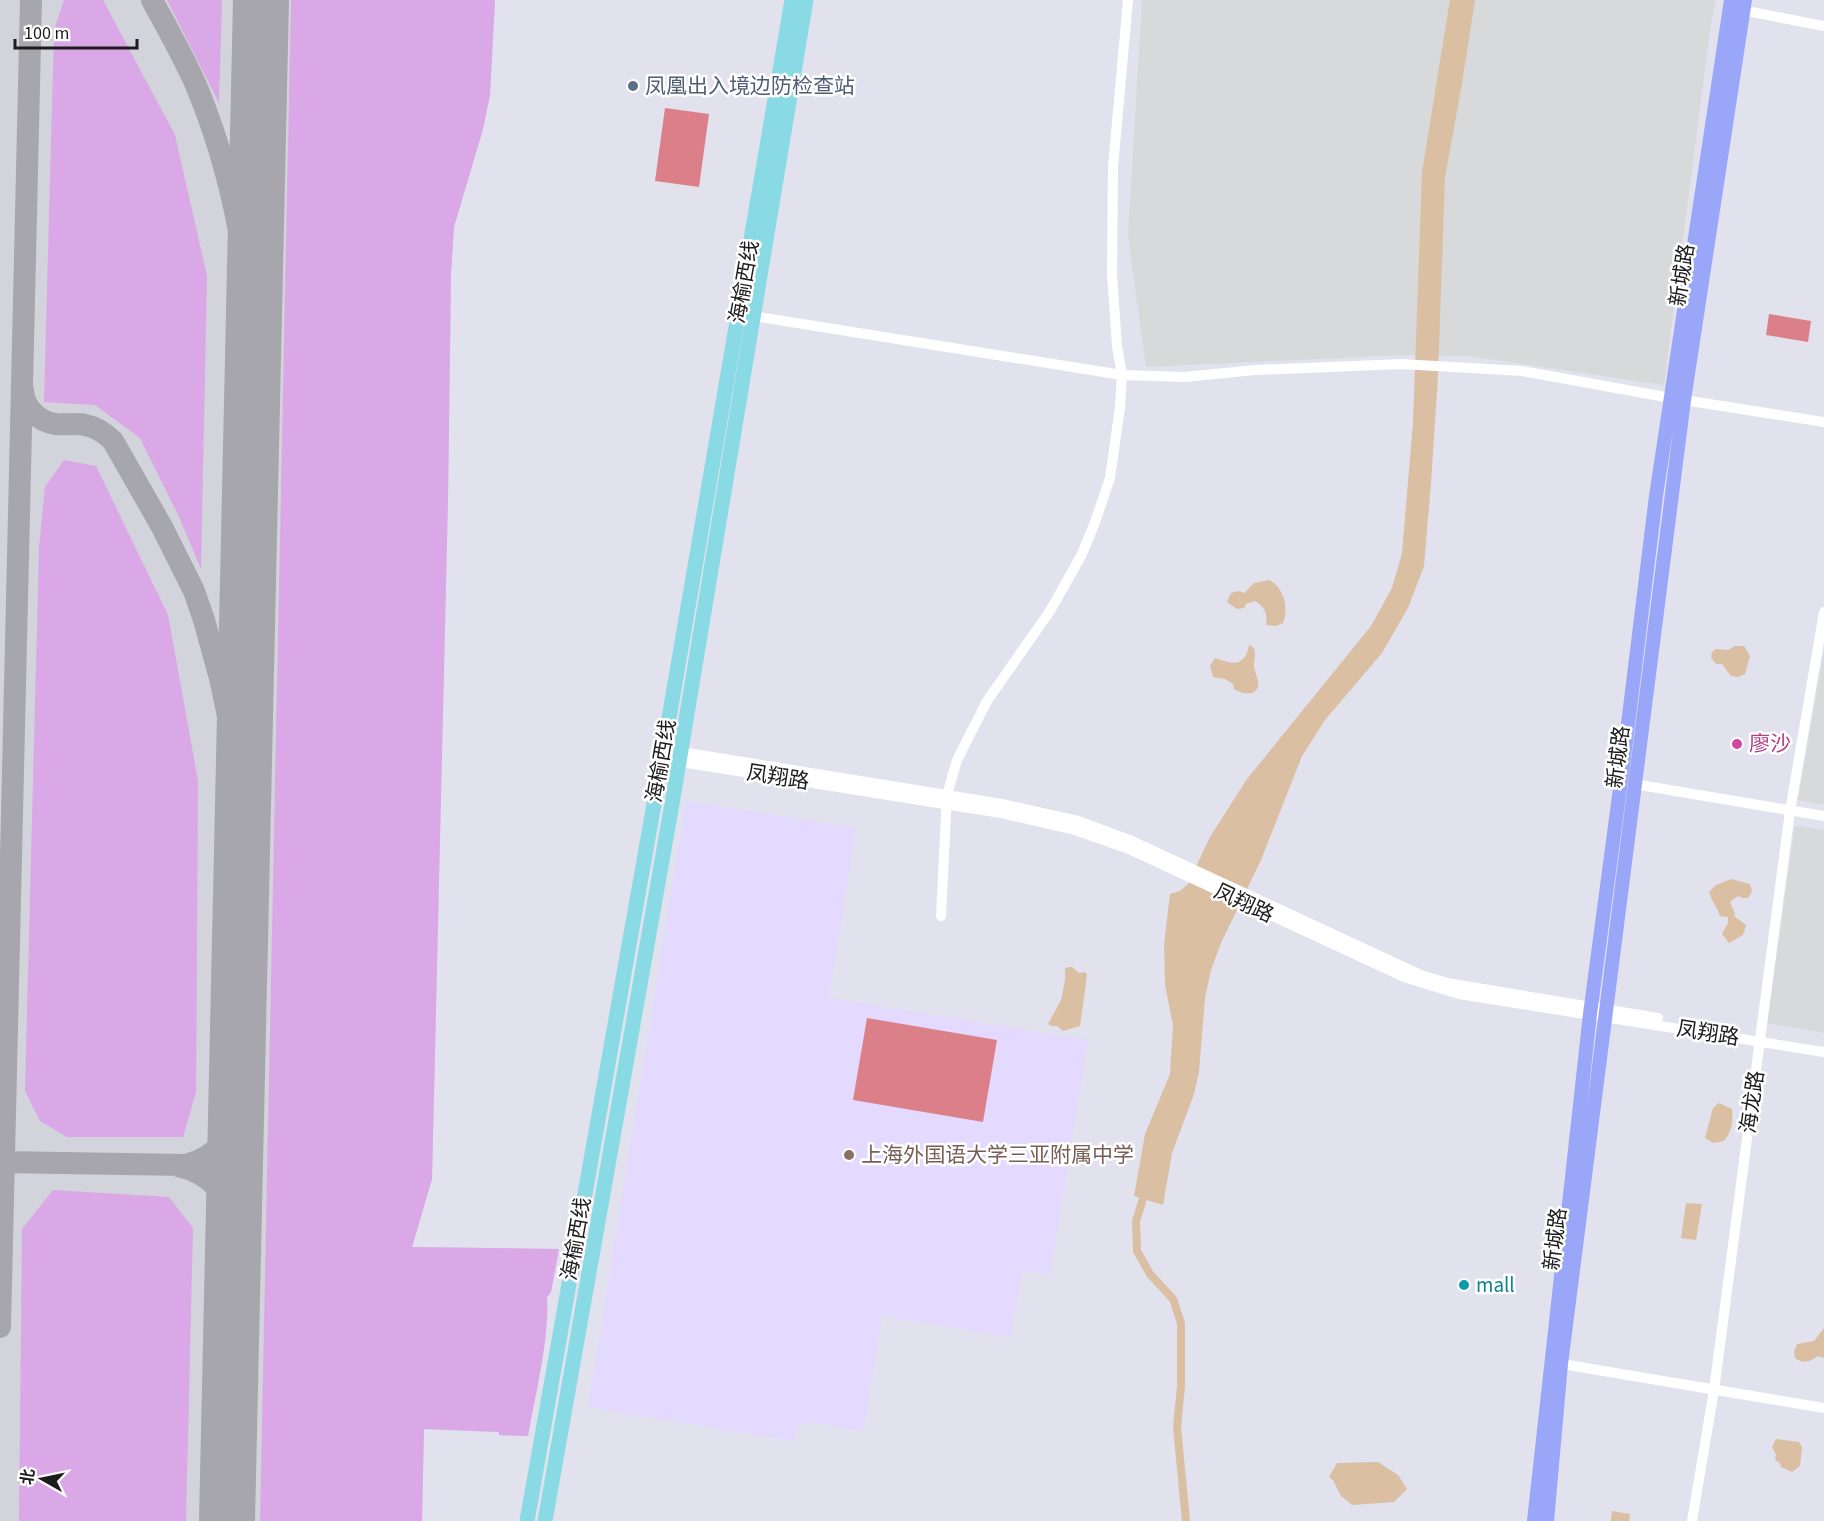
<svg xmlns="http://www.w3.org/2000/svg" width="1824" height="1521" font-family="'Source Sans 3','Noto Sans SC',sans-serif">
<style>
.residential{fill:#d8d9da}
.education{fill:#e4d9fe}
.airport{fill:#d3d3db}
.grass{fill:#daa7e7}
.pitch{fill:#db8089}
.water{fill:#dabfa2}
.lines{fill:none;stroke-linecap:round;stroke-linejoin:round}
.canal{stroke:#dabfa2;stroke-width:8}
.taxiway{stroke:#a6a6ac;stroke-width:22}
.runway{stroke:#a6a6ac;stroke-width:56}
.minor{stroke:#fff;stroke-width:10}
.major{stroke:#9aa7f9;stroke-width:14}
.highway{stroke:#89dae4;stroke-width:15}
.service-dot{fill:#5c6f8a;stroke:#fff;stroke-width:2}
.hotel-dot{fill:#d1479c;stroke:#fff;stroke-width:2}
.education-dot{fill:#8d6e63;stroke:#fff;stroke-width:2}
.culture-dot{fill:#0f9aa8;stroke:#fff;stroke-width:2}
.labels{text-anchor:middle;stroke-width:5;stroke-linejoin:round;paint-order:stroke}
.service-label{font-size:21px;fill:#4e5e75;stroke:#fff;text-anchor:start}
.street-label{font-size:21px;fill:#1c1c1c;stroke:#fff}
.hotel-label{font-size:21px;fill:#b23c85;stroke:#fff;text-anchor:start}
.education-label{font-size:21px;fill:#785e54;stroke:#fff;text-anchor:start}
.culture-label{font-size:21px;fill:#0d838f;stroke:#fff;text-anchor:start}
</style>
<rect width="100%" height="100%" fill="#e1e2ed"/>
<path class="residential" d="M1142,0H1716L1711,23L1664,385L1469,356L1402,355L1146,367L1128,236Z
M1824,651V805L1798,800Z
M1795,826L1824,830V1033L1767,1023Z"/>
<path class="education" d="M686,801L856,828L829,998L1088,1040L1050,1275L1022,1271L1011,1337L882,1316L863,1431L810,1422L796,1428L794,1441L588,1407Z"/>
<path class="airport" d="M0,0H495L490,95L483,129L454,227L451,273L448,499L432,1179L412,1247L559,1249L551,1292L547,1297L548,1314L542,1360L528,1436L499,1435V1432L424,1429L422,1521H0Z"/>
<path class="grass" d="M64,0H103L175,135L207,276L201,569L179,517L140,438L95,405L44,402L54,30Z
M167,0H222L219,103Z
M291,0H495L490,95L483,129L454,227L451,273L448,499L432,1179L412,1247L559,1249L551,1292L547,1297C549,1343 536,1390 528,1436L499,1435V1432L424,1429L422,1521H260Z
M64,460L96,466L168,615L198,781L196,1092L183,1137H67L40,1121L25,1091L39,547L45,487Z
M53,1190L169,1197L193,1228L186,1521H19L22,1229Z"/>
<path class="pitch" d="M665,108L709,114L699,187L655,181Z
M1769,314L1811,321L1808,342L1766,335Z
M867,1018L997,1040L983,1122L853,1100Z"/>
<path class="water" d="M1450,0H1475L1461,89L1445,177L1438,375L1431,483L1424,566L1408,608L1382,653L1325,720L1302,756L1261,860L1221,943L1211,970L1205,998L1199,1072L1194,1094L1172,1153L1163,1205L1134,1196L1145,1134L1170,1074L1173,1025L1165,985L1164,944L1170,894L1180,891L1188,884L1210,837L1247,779L1371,626L1392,588L1402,553L1413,422L1422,172Z
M1269,580C1284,587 1289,608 1283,623L1276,626L1266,625C1267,613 1266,608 1255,601L1246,604L1244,608L1237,609L1227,602L1231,593L1238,591L1244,593L1254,583Z
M1249,645L1254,648C1256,655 1254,660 1254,667C1255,672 1257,676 1258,681C1260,697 1243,695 1234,689L1233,684L1225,679L1213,677L1210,666L1215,658C1232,664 1245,668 1249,645Z
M1735,646H1744L1750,656L1745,674L1738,677L1731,676L1722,664H1716L1711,658L1712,652L1716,649L1728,650Z
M1731,879L1750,884L1752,891L1748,898H1742L1738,896L1730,902L1735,913L1734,916L1746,925L1743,935L1729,943L1722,934L1728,923V917L1720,916C1717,907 1712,902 1709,892L1716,885Z
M1068,967H1072L1079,973L1085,972L1087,975L1080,1026L1063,1031L1057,1026H1051L1048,1024L1061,1000L1065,980V969Z
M1719,1103L1732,1109C1733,1123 1732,1130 1724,1141L1713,1143L1705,1138L1713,1108Z
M1686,1203L1702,1204L1696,1240L1681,1238Z
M1824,1328V1358L1818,1356C1810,1362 1804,1364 1795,1358L1794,1352L1797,1344L1814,1341Z
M1776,1439L1799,1442L1802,1447L1800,1466L1792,1472L1781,1467L1780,1463L1775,1460L1776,1455L1772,1447Z
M1378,1462L1398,1475L1407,1489L1394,1502L1352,1505L1341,1496L1333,1480L1329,1477L1337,1463Z
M1612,1511L1630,1514L1629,1521H1611Z"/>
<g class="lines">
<path class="canal" d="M1146,1189L1136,1221L1137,1251L1150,1274L1173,1299L1181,1323V1386L1177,1427L1186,1521"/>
<path class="taxiway" d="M152,0C168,30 185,59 198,90C234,178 250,270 253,364
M23,390C24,408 39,422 56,424C66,425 75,423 85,425C96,427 105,433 113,441L162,527L194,591L204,620L220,678L232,735L239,790L243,845
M0,1162L186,1165C217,1157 234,1135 237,1103
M178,1166C212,1173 230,1196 234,1230
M0,1327L31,0"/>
<path class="runway" d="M227,1521L261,0"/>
<path class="minor" d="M1736,9L1824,26
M753,316L1122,375L1185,377L1255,370L1401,364L1522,371L1671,398L1824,422
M663,749L1002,804L1078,821L1132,841L1421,975L1447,983L1658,1018
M662,759L1001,813L1075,830L1129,849L1404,977L1459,994L1824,1052
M1628,783L1824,816
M941,916L947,795L957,760L987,701L1050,611L1081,556L1094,525L1110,478L1120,407L1122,375L1117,346L1112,274L1113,167L1128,0
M1556,1363L1824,1408
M1692,1521L1714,1390L1790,811L1824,612"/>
<path class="major" d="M1534,1521L1590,1014L1621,781L1656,496L1731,0
M1547,1521L1561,1364L1684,400L1745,0"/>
<path class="highway" d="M527,1521L662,759L792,0
M545,1521L672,804L806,0"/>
</g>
<circle class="service-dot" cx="633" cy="86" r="6"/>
<circle class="hotel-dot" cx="1737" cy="744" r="6"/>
<circle class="education-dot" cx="849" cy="1155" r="6"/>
<circle class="culture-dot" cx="1464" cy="1285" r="6"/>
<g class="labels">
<g class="service-label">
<text x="645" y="93">凤凰出入境边防检查站</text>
</g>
<g class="street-label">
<text transform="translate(1682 275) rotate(-81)" y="7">新城路</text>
<text transform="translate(744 282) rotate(-80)" y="7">海榆西线</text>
<text transform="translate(1618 757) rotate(-83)" y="7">新城路</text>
<text transform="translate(661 761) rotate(-80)" y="7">海榆西线</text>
<text transform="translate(778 777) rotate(9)" y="7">凤翔路</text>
<text transform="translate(1244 903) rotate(25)" y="7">凤翔路</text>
<text transform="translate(1708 1033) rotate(9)" y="7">凤翔路</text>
<text transform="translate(1752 1102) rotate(-82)" y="7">海龙路</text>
<text transform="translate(576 1239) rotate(-80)" y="7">海榆西线</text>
<text transform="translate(1555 1239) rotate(-83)" y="7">新城路</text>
</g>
<g class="hotel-label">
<text x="1749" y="751">廖沙</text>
</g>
<g class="education-label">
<text x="861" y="1162">上海外国语大学三亚附属中学</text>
</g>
<g class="culture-label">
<text x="1476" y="1292">mall</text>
</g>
</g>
<g transform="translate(42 1479) rotate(279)" stroke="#ffffff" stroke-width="4.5" paint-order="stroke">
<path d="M0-4.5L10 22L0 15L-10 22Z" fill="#1c1c1c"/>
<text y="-9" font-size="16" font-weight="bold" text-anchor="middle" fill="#1c1c1c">北</text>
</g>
<path d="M15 39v9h122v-9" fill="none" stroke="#1c1c1c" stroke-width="3"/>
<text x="24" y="39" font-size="18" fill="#1c1c1c" stroke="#ffffff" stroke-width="4.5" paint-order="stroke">100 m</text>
</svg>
